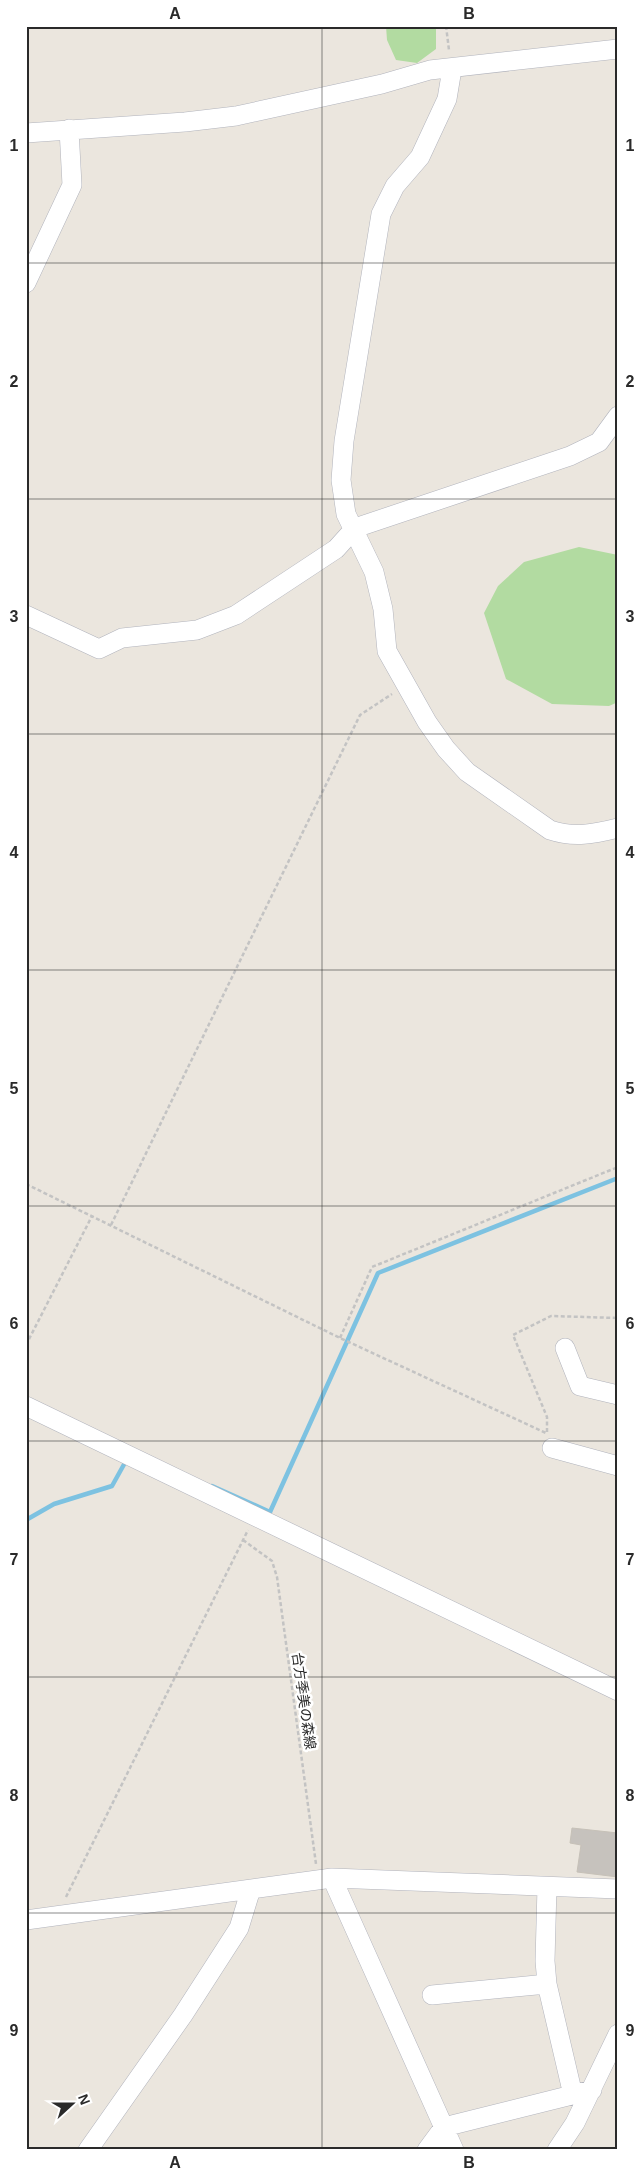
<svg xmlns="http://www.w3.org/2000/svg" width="644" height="2176" font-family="Arial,'Noto Sans JP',sans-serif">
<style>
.green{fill:#b2dba1}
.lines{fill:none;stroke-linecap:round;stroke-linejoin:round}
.stream{stroke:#7dc2e1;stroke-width:4.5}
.building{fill:#c6c2bd;stroke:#c6c1b8}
.minor-casing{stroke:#b1b3bc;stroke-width:20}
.path{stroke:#c3c3c3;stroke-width:2.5;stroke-dasharray:4 2.5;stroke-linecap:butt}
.minor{stroke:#fff;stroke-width:19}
.grid{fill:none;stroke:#2a2a2a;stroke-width:1;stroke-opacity:0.55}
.labels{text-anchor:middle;stroke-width:5;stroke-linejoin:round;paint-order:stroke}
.street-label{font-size:14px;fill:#2a2a2a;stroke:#fff}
.neatline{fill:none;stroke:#2a2a2a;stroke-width:2}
.grid-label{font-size:16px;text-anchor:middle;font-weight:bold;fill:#2a2a2a}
</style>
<rect width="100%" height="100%" fill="#ebe6de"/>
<path class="green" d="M386,26H436V49L417,63L396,60L387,40Z
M579,547L618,555V702L609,706L552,704L506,679L484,613L498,586L524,562Z"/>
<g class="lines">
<path class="stream" d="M212,1486L270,1512L378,1273L618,1178
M26,1520L54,1504L112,1486L127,1459"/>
</g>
<path class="building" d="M572,1828L618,1833V1877L577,1872L581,1845L570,1843Z"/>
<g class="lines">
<g class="minor-casing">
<path id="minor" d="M452,69L447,99L420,157L395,186L381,214L344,441L341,480L346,514L374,572L383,609L387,651L427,722L446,749L467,772L550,830C574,838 594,834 618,828
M26,133L185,122L236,116L382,84L430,70L618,49
M26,283L72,185L69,129
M26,615L99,649L122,638L197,630L236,615L336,549L355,528L570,456L599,442L618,416
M565,1348L580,1386L618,1395
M26,1406C223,1502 421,1595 618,1691
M552,1448L618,1466
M332,1878L454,2150
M547,1887L545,1961L547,1984L573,2095
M26,1920L332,1878L618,1889
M432,1995L547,1984
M88,2150L183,2015L239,1928L251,1889
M427,2150L444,2127L592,2090
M557,2150L575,2123L618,2034"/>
</g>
<path class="path" d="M446,26L449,50
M26,1184L340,1338L546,1433
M111,1225L360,715L392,694
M340,1338L372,1267L618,1167
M26,1345L92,1216
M547,1432V1417L513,1335L551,1316L618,1318
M243,1540L272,1561L277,1577L316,1864
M66,1897L248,1530"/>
<use href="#minor" class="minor"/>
</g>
<path class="grid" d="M322,26V2150M26,263H618M26,499H618M26,734H618M26,970H618M26,1206H618M26,1441H618M26,1677H618M26,1913H618"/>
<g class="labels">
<g class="street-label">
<text transform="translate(304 1701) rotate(82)" y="5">台方季美の森線</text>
</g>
</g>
<rect width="644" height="2176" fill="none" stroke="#ffffff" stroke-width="55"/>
<g transform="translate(72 2104) rotate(69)" stroke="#ffffff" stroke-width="4" paint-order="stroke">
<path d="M0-4L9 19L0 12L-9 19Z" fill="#2a2a2a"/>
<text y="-8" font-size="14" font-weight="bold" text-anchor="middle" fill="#2a2a2a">N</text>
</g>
<rect x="28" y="28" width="588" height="2120" class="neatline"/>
<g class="grid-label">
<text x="175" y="19">A</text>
<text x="469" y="19">B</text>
<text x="14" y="151">1</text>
<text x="630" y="151">1</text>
<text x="14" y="387">2</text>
<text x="630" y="387">2</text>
<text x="14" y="622">3</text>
<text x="630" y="622">3</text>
<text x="14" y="858">4</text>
<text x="630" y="858">4</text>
<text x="14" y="1094">5</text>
<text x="630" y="1094">5</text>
<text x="14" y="1329">6</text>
<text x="630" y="1329">6</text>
<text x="14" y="1565">7</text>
<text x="630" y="1565">7</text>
<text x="14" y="1801">8</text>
<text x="630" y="1801">8</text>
<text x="14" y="2036">9</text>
<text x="630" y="2036">9</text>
<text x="175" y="2168">A</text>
<text x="469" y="2168">B</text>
</g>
</svg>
